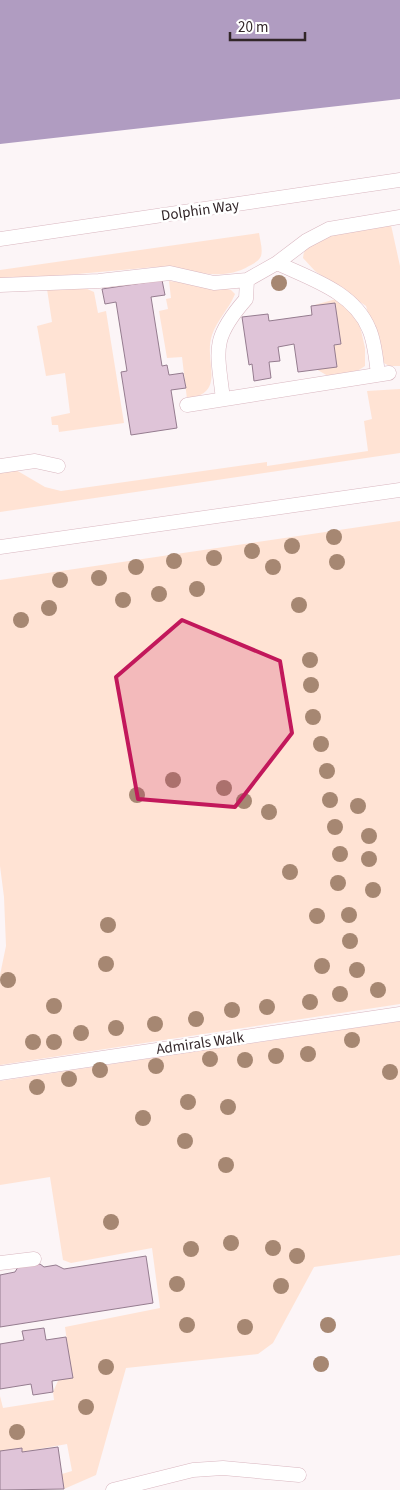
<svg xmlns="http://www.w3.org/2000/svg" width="400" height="1490" font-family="'Source Sans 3',sans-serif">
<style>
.green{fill:#ffe3d4}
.water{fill:#b09cc1}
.pier{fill:#fcf5f7}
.building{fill:#dfc4d8;stroke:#957c8f}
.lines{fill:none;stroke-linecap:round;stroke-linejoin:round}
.service-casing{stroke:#d9b7c0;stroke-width:15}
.service{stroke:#fff;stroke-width:14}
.tree{fill:#a68772}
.marked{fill:#c2185b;fill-opacity:0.2;stroke:#c2185b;stroke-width:4;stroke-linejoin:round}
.labels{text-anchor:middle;stroke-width:5;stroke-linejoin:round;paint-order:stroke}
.street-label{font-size:15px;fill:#322629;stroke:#fff}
</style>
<rect width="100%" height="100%" fill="#fcf5f7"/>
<path class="green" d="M391,225L400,266V366H389L384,363L380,355L366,306L315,271L303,258C304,233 371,228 391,225Z
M259,233C260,240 263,250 261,256C259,261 253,264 249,266C219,284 187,267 155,267L0,281V270Z
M169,281L223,288L231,290L235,294C229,309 217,320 212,335C203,363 228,392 187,399L182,357L167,358L159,311L168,309L166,299L171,298Z
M85,288L94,292L98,313L106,311L124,423L59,432L58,425H52L51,417L70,413L65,373L46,376L37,326L52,322L47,289Z
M336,299L355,316L360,326L365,348V366L359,370L339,375L328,376L316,369L311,306Z
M400,389V453L0,512V471L16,470L45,487L61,491L267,462V466L368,451L364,421L372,419L367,391Z
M400,521V1004L0,1065V975L6,946L4,897L0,866V580Z
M400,1021V1255L314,1267L273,1343L258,1354L126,1368L96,1475L64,1489L62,1474L72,1471L67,1444L0,1456V1396L3,1408L54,1400L53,1392L69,1356L65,1327L160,1308L152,1248L71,1263L63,1260L50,1177L0,1185V1081Z"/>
<path class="water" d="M0,0H400V120L0,151Z"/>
<path class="pier" d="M400,99V122L0,154V144Z"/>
<path class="building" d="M162,280L165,295L151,297L162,366L167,365L169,375L183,373L186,388L171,390L177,428L131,435L121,372L127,371L116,302L105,304L102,289Z
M335,303L341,344L334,345L337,367L298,372L294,344L278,347L280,361L269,362L271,378L254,381L252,364L249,365L242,317L268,314L269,321L312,315L311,306Z
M146,1256L153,1303L0,1327V1275L15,1272L18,1267L40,1264L44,1267L56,1265L64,1269Z
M44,1328L46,1340L66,1337L73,1378L52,1381L53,1392L33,1395L31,1384L0,1389V1344L24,1340L22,1331Z
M58,1447L64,1489L0,1490V1451L22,1448V1452Z"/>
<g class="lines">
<g class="service-casing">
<path id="service" d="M0,239L400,180
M277,263C311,279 354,292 369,329C375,342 376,360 378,374
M0,285L99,281L170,273L214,283L247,280L277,263L306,241L329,229L400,217
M223,399C217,349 211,339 246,299L247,280
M187,405L389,373
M0,466L35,461L58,466
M0,547L400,490
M0,1073L400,1014
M0,1263L34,1259
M113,1490L193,1470L223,1468L299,1475"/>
</g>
<use href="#service" class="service"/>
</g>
<g class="tree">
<circle cx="279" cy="283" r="8"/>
<circle cx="334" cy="537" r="8"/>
<circle cx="292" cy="546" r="8"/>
<circle cx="252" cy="551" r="8"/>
<circle cx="214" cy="558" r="8"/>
<circle cx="174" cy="561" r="8"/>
<circle cx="337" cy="562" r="8"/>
<circle cx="136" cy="567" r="8"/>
<circle cx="273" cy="567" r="8"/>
<circle cx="99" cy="578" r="8"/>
<circle cx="60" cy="580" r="8"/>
<circle cx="197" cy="589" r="8"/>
<circle cx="159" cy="594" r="8"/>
<circle cx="123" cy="600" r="8"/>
<circle cx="299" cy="605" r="8"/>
<circle cx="49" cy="608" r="8"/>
<circle cx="21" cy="620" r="8"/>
<circle cx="310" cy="660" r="8"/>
<circle cx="311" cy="685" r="8"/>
<circle cx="313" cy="717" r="8"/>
<circle cx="321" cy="744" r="8"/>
<circle cx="327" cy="771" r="8"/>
<circle cx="173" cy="780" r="8"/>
<circle cx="224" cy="788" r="8"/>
<circle cx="137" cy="795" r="8"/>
<circle cx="330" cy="800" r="8"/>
<circle cx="244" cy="801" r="8"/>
<circle cx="358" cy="806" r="8"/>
<circle cx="269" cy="812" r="8"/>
<circle cx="335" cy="827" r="8"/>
<circle cx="369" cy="836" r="8"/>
<circle cx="340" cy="854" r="8"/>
<circle cx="369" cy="859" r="8"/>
<circle cx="290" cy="872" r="8"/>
<circle cx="338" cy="883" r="8"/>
<circle cx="373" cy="890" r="8"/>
<circle cx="349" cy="915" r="8"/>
<circle cx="317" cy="916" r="8"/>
<circle cx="108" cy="925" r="8"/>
<circle cx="350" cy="941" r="8"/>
<circle cx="106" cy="964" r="8"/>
<circle cx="322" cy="966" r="8"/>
<circle cx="357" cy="970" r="8"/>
<circle cx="8" cy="980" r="8"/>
<circle cx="378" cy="990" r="8"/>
<circle cx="340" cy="994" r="8"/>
<circle cx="310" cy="1002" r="8"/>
<circle cx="54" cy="1006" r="8"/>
<circle cx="267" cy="1007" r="8"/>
<circle cx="232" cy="1010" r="8"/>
<circle cx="196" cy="1019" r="8"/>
<circle cx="155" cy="1024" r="8"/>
<circle cx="116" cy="1028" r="8"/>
<circle cx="81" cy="1033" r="8"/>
<circle cx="352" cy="1040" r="8"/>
<circle cx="33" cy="1042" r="8"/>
<circle cx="54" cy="1042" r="8"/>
<circle cx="308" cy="1054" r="8"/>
<circle cx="276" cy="1056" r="8"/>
<circle cx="210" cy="1059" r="8"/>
<circle cx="245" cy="1060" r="8"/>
<circle cx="156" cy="1066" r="8"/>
<circle cx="100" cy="1070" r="8"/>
<circle cx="390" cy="1072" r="8"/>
<circle cx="69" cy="1079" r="8"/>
<circle cx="37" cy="1087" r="8"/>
<circle cx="188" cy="1102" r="8"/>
<circle cx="228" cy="1107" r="8"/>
<circle cx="143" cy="1118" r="8"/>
<circle cx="185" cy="1141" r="8"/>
<circle cx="226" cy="1165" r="8"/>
<circle cx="111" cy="1222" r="8"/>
<circle cx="231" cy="1243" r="8"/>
<circle cx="273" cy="1248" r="8"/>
<circle cx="191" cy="1249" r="8"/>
<circle cx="297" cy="1256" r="8"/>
<circle cx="177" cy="1284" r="8"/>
<circle cx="281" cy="1286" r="8"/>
<circle cx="187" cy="1325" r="8"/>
<circle cx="328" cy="1325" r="8"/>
<circle cx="245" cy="1327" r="8"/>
<circle cx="321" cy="1364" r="8"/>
<circle cx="106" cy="1367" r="8"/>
<circle cx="86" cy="1407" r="8"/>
<circle cx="17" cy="1432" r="8"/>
</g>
<path class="marked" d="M182,620L280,661L292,733L235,807L138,799L116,677Z"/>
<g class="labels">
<g class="street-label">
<text transform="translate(200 210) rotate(-8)" y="5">Dolphin Way</text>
<text transform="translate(200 1043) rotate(-8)" y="5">Admirals Walk</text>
</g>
</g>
<path d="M230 32v8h75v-8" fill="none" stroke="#322629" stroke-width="2.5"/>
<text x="238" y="32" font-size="15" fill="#322629" stroke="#ffffff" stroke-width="4" paint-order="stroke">20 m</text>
</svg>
